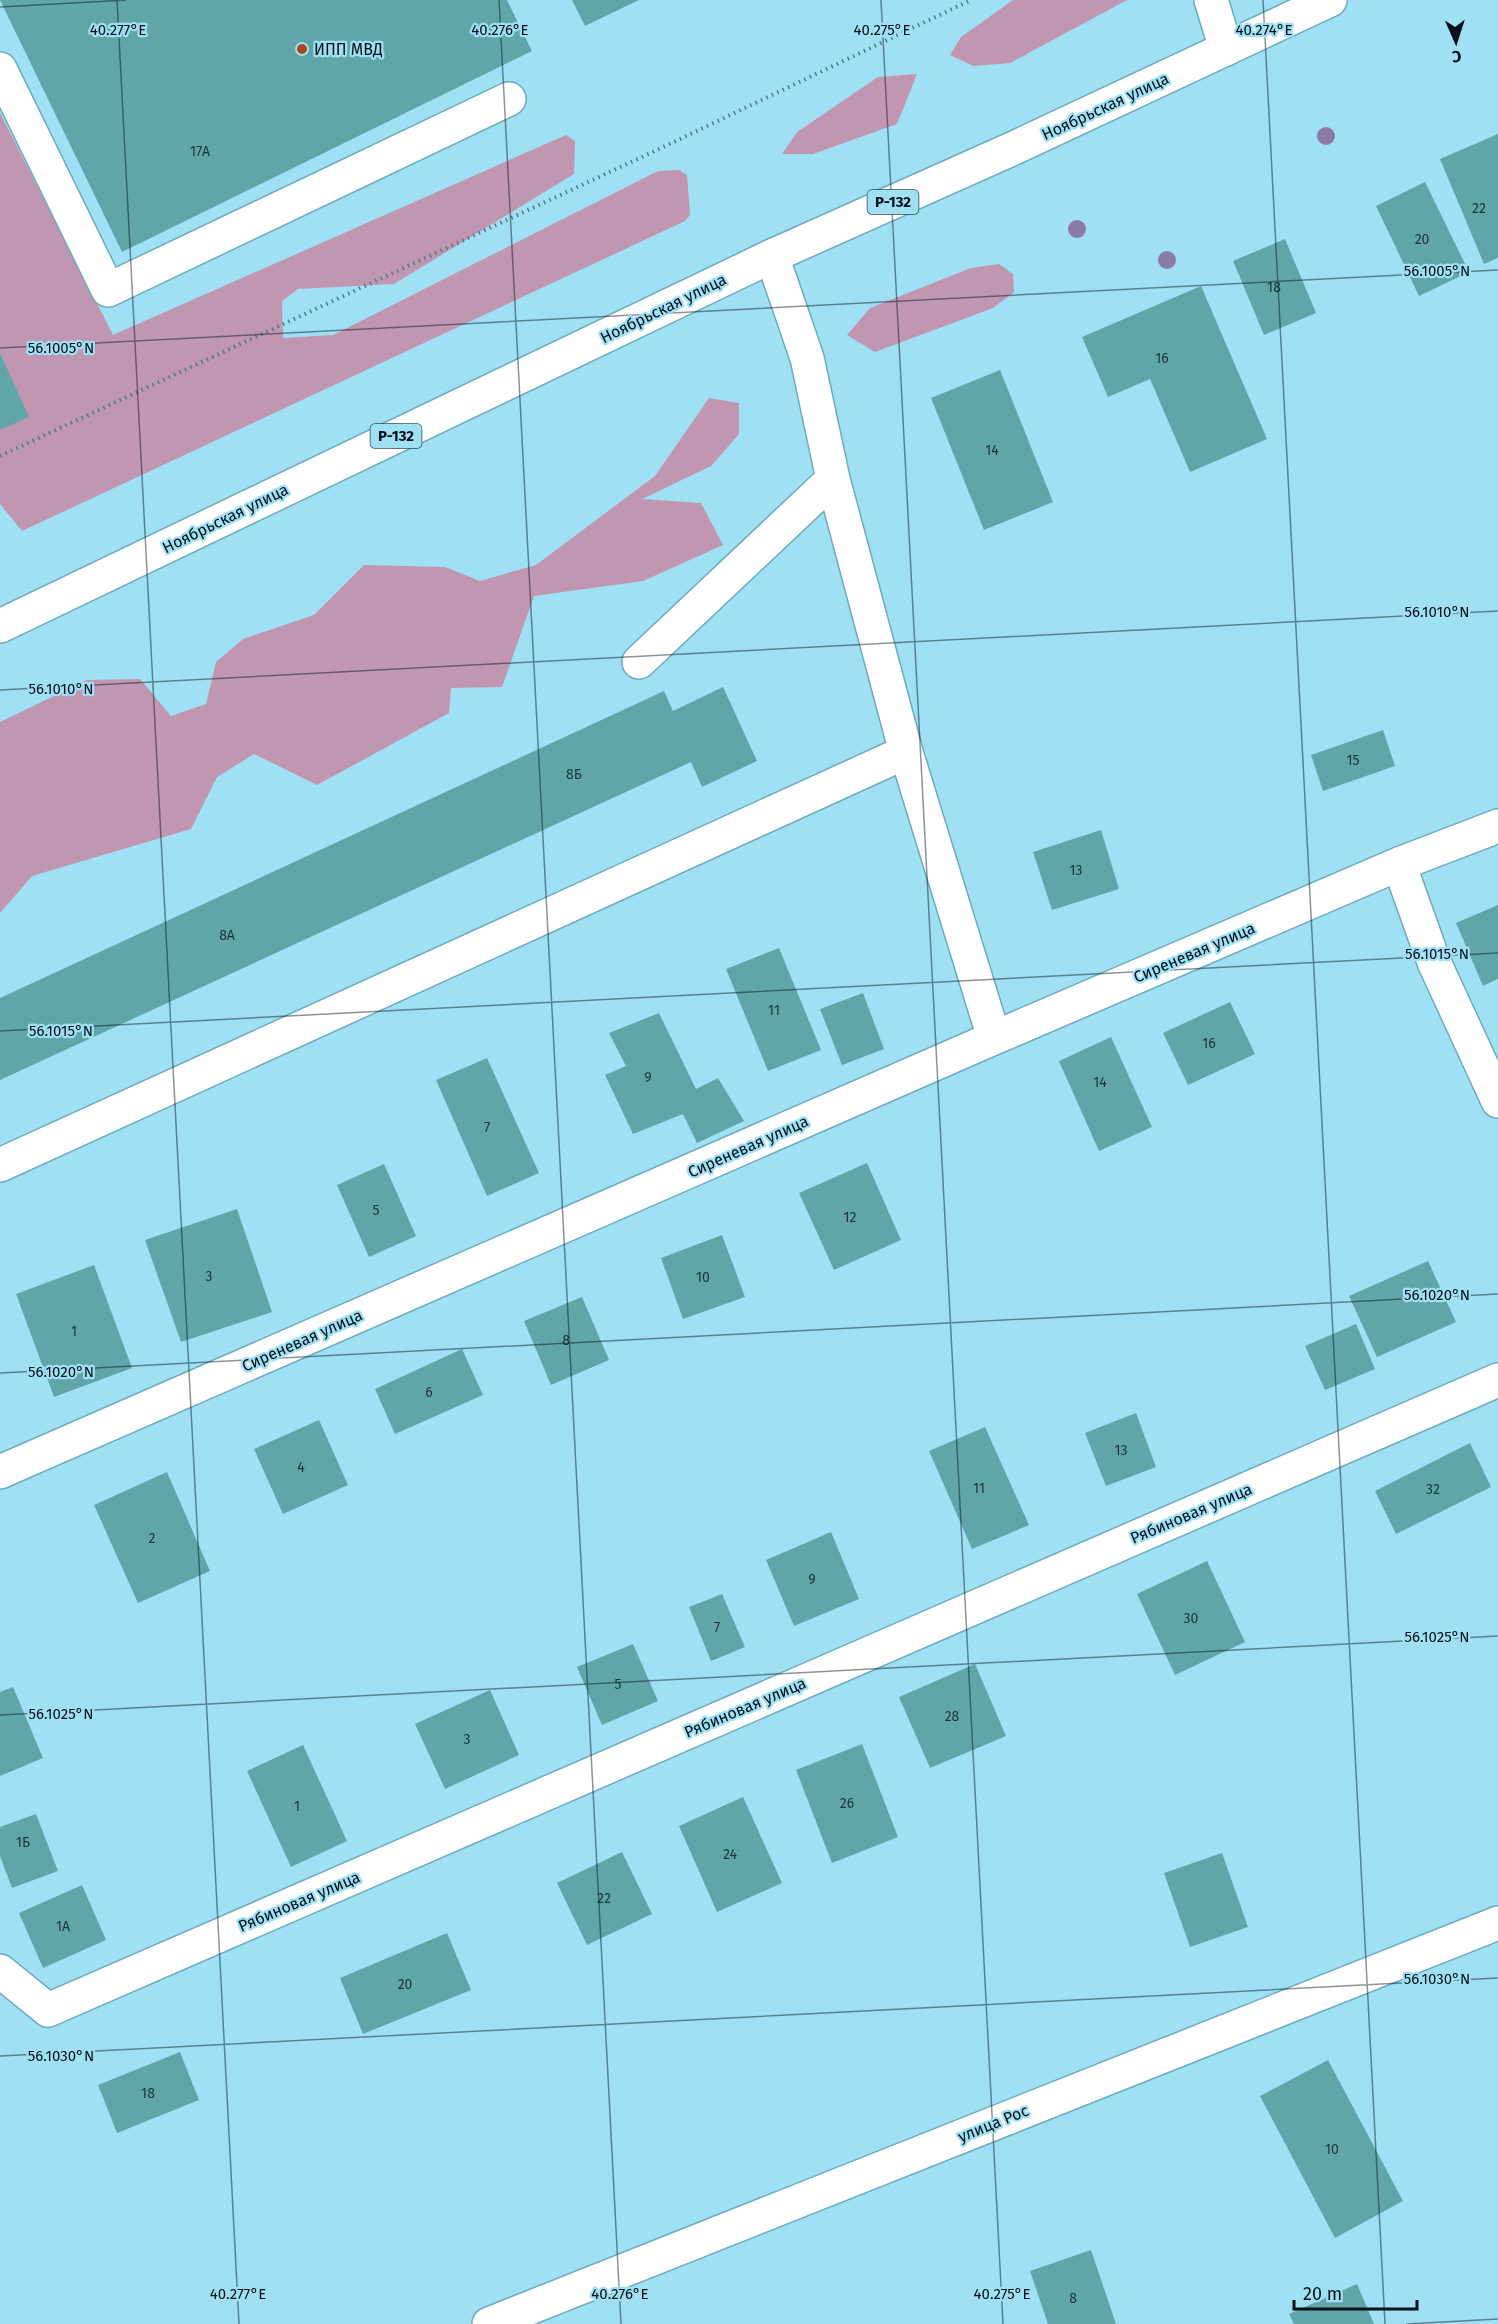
<svg xmlns="http://www.w3.org/2000/svg" width="1498" height="2324" font-family="'Fira Sans',sans-serif">
<style>
.green{fill:#c096b1}
.building{fill:#60a6a9}
.lines{fill:none;stroke-linecap:round;stroke-linejoin:round}
.minor-casing{stroke:#6cabbf;stroke-width:36}
.highway-casing{stroke:#6cabbf;stroke-width:36}
.path{stroke:#527b8a;stroke-width:4;stroke-dasharray:1.5 4.5;stroke-linecap:butt}
.minor{stroke:#fff;stroke-width:33}
.highway{stroke:#fff;stroke-width:33}
.tree{fill:#8a7ba4}
.ticks{fill:none;stroke:#001018;stroke-width:1.5;stroke-opacity:0.45}
.poi-dot{fill:#ad461e;stroke:#a0e0f5;stroke-width:2}
.labels{text-anchor:middle;stroke-width:4.5;stroke-linejoin:round;paint-order:stroke}
.number-label{font-size:14px;fill:#18363c}
.shield{fill:#a0e0f5;stroke:#304e5a;stroke-width:1.5}
.shield-label{font-size:15px;font-weight:bold;fill:#001018}
.poi-label{font-size:16px;fill:#001018;stroke:#a0e0f5;text-anchor:start}
.street-label{font-size:16px;fill:#001018;stroke:#a0e0f5}
.ticks-label{font-size:15px;text-anchor:middle;fill:#001018;stroke:#a0e0f5;stroke-width:4.5;stroke-linejoin:round;paint-order:stroke}
</style>
<rect width="100%" height="100%" fill="#a0e0f5"/>
<path class="green" d="M1013,0H1127L1010,63L973,66L950,55L961,37Z
M917,74L897,124L813,154H782L797,132L878,77Z
M0,113L113,335L566,135L575,141L574,174L394,284L298,289L282,301L283,338L333,335L658,171L679,170L687,175L690,215L685,221L22,531L0,504Z
M999,264L1013,274L1014,292L993,308L875,352L847,335L870,308L971,268Z
M709,398L739,403V434L711,466L642,499L701,503L723,545L643,581L534,596L502,687L451,688L449,713L317,785L254,754L217,777L191,829L32,876L0,913V722L87,680L140,679L171,716L206,704L216,662L243,639L314,615L364,565L445,567L480,581L536,565L655,476Z"/>
<path class="building" d="M0,0H507L532,51L122,252Z
M572,0H639L585,26Z
M1498,134V258L1484,264L1440,159Z
M1425,182L1469,272L1419,296L1376,206Z
M1285,239L1316,313L1264,335L1233,261Z
M1201,286L1267,439L1190,472L1150,379L1108,397L1082,337Z
M0,353L29,417L0,430Z
M1000,370L1053,502L984,530L931,398Z
M723,687L757,761L702,787L691,762L0,1080V998L664,691L673,711Z
M1383,730L1395,766L1323,791L1311,755Z
M1101,830L1119,889L1052,910L1033,852Z
M1498,905V979L1483,986L1456,923Z
M779,948L821,1050L768,1071L726,969Z
M863,993L884,1049L842,1065L820,1009Z
M1230,1002L1255,1054L1188,1085L1163,1033Z
M659,1013L696,1089L718,1078L744,1121L697,1143L683,1114L633,1134L605,1075L626,1066L609,1033Z
M1111,1037L1152,1127L1099,1151L1059,1061Z
M487,1058L539,1173L487,1196L436,1080Z
M867,1163L901,1240L834,1270L799,1193Z
M384,1164L416,1236L369,1257L337,1185Z
M237,1209L272,1312L181,1342L145,1240Z
M722,1235L745,1297L683,1319L661,1258Z
M1428,1261L1456,1322L1377,1357L1349,1296Z
M94,1265L132,1368L54,1397L16,1294Z
M582,1297L609,1360L551,1385L524,1321Z
M1356,1324L1375,1369L1325,1390L1305,1346Z
M462,1349L483,1395L395,1434L375,1389Z
M1136,1413L1156,1467L1106,1486L1085,1433Z
M319,1420L348,1485L283,1514L254,1449Z
M985,1427L1029,1525L972,1549L929,1451Z
M1470,1443L1491,1487L1396,1534L1375,1491Z
M167,1472L210,1571L138,1603L94,1505Z
M831,1532L859,1599L794,1626L766,1560Z
M1207,1561L1245,1642L1175,1675L1137,1594Z
M722,1594L745,1647L711,1661L689,1607Z
M633,1644L658,1701L602,1725L577,1667Z
M975,1664L1006,1736L930,1768L899,1697Z
M13,1687L43,1758L0,1776V1692Z
M490,1690L519,1755L445,1789L415,1724Z
M862,1744L898,1837L832,1863L796,1770Z
M303,1745L347,1841L291,1867L247,1771Z
M743,1797L782,1883L717,1912L679,1826Z
M36,1814L58,1871L12,1888L0,1856V1827Z
M622,1852L652,1914L587,1945L557,1883Z
M1222,1853L1248,1927L1190,1947L1164,1873Z
M82,1885L106,1940L43,1968L19,1913Z
M447,1933L471,1990L363,2034L340,1978Z
M180,2052L199,2100L117,2133L98,2085Z
M1328,2060L1403,2201L1335,2238L1260,2096Z
M1091,2250L1116,2324H1048L1030,2271Z
M1357,2284L1374,2324H1294L1289,2314Z"/>
<g class="lines">
<g class="minor-casing">
<path id="minor" d="M1211,0L1226,49
M0,69L108,290L509,99
M772,256L807,358L833,479L906,752L994,1038
M639,662L833,479
M1399,864L1434,962L1498,1101
M0,1165L906,752
M0,1472L994,1038L1399,864L1498,826
M0,1971L48,2010L1498,1380
M489,2324L1498,1923"/>
</g>
<g class="highway-casing">
<path id="highway" d="M0,626L772,256L1014,148L1330,0"/>
</g>
<path class="path" d="M0,456L657,150L971,0"/>
<use href="#minor" class="minor"/>
<use href="#highway" class="highway"/>
</g>
<g class="tree">
<circle cx="1326" cy="136" r="9"/>
<circle cx="1077" cy="229" r="9"/>
<circle cx="1167" cy="260" r="9"/>
</g>
<path class="ticks" d="M117,0L239,2324M499,0L621,2324M881,0L1003,2324M1263,0L1385,2324M0,7L126,0M0,348L1498,270M0,690L1498,611M0,1031L1498,953M0,1373L1498,1294M0,1715L1498,1636M0,2056L1498,1978M1406,2324L1498,2319"/>
<circle class="poi-dot" cx="302" cy="49" r="6"/>
<g class="labels">
<g class="number-label">
<text x="200" y="156">17А</text>
<text x="1479" y="213">22</text>
<text x="1422" y="244">20</text>
<text x="1274" y="292">18</text>
<text x="1162" y="363">16</text>
<text x="992" y="455">14</text>
<text x="1353" y="765">15</text>
<text x="574" y="779">8Б</text>
<text x="1076" y="875">13</text>
<text x="227" y="940">8А</text>
<text x="774" y="1015">11</text>
<text x="1209" y="1048">16</text>
<text x="648" y="1082">9</text>
<text x="1100" y="1087">14</text>
<text x="487" y="1132">7</text>
<text x="376" y="1215">5</text>
<text x="850" y="1222">12</text>
<text x="209" y="1281">3</text>
<text x="703" y="1282">10</text>
<text x="74" y="1336">1</text>
<text x="566" y="1345">8</text>
<text x="429" y="1397">6</text>
<text x="1121" y="1455">13</text>
<text x="301" y="1472">4</text>
<text x="979" y="1493">11</text>
<text x="1433" y="1494">32</text>
<text x="152" y="1543">2</text>
<text x="812" y="1584">9</text>
<text x="1191" y="1623">30</text>
<text x="717" y="1632">7</text>
<text x="618" y="1689">5</text>
<text x="952" y="1721">28</text>
<text x="467" y="1744">3</text>
<text x="847" y="1808">26</text>
<text x="297" y="1811">1</text>
<text x="23" y="1847">1Б</text>
<text x="730" y="1859">24</text>
<text x="604" y="1903">22</text>
<text x="63" y="1931">1А</text>
<text x="405" y="1989">20</text>
<text x="148" y="2098">18</text>
<text x="1332" y="2154">10</text>
<text x="1073" y="2303">8</text>
</g>
<g class="shield">
<rect x="867.5" y="190" width="51" height="24" rx="4.5"/>
<rect x="370.5" y="424" width="51" height="24" rx="4.5"/>
</g>
<g class="shield-label">
<text x="893" y="207">Р-132</text>
<text x="396" y="441">Р-132</text>
</g>
<g class="poi-label">
<text x="314" y="55">ИПП МВД</text>
</g>
<g class="street-label">
<text transform="translate(1105 106) rotate(-25)" y="6">Ноябрьская улица</text>
<text transform="translate(663 308) rotate(-26)" y="6">Ноябрьская улица</text>
<text transform="translate(225 518) rotate(-26)" y="6">Ноябрьская улица</text>
<text transform="translate(1194 952) rotate(-23)" y="6">Сиреневая улица</text>
<text transform="translate(748 1146) rotate(-24)" y="6">Сиреневая улица</text>
<text transform="translate(302 1340) rotate(-24)" y="6">Сиреневая улица</text>
<text transform="translate(1191 1513) rotate(-23)" y="6">Рябиновая улица</text>
<text transform="translate(745 1707) rotate(-23)" y="6">Рябиновая улица</text>
<text transform="translate(299 1901) rotate(-23)" y="6">Рябиновая улица</text>
<text transform="translate(993 2123) rotate(-22)" y="6">улица Рос</text>
</g>
</g>
<g class="ticks-label">
<text x="118" y="35">40.277°E</text>
<text x="500" y="35">40.276°E</text>
<text x="882" y="35">40.275°E</text>
<text x="1264" y="35">40.274°E</text>
<text x="1437" y="276">56.1005°N</text>
<text x="61" y="353">56.1005°N</text>
<text x="1437" y="617">56.1010°N</text>
<text x="61" y="694">56.1010°N</text>
<text x="1437" y="959">56.1015°N</text>
<text x="61" y="1036">56.1015°N</text>
<text x="1437" y="1300">56.1020°N</text>
<text x="61" y="1377">56.1020°N</text>
<text x="1437" y="1642">56.1025°N</text>
<text x="61" y="1719">56.1025°N</text>
<text x="1437" y="1984">56.1030°N</text>
<text x="61" y="2061">56.1030°N</text>
<text x="238" y="2299">40.277°E</text>
<text x="620" y="2299">40.276°E</text>
<text x="1002" y="2299">40.275°E</text>
</g>
<g transform="translate(1456 42) rotate(177)" stroke="#a0e0f5" stroke-width="4.5" paint-order="stroke">
<path d="M0-4.5L10 22L0 15L-10 22Z" fill="#001018"/>
<text y="-9" font-size="16" font-weight="bold" text-anchor="middle" fill="#001018">С</text>
</g>
<path d="M1294 2300v9h123v-9" fill="none" stroke="#001018" stroke-width="3"/>
<text x="1303" y="2300" font-size="18" fill="#001018" stroke="#a0e0f5" stroke-width="4.5" paint-order="stroke">20 m</text>
</svg>
